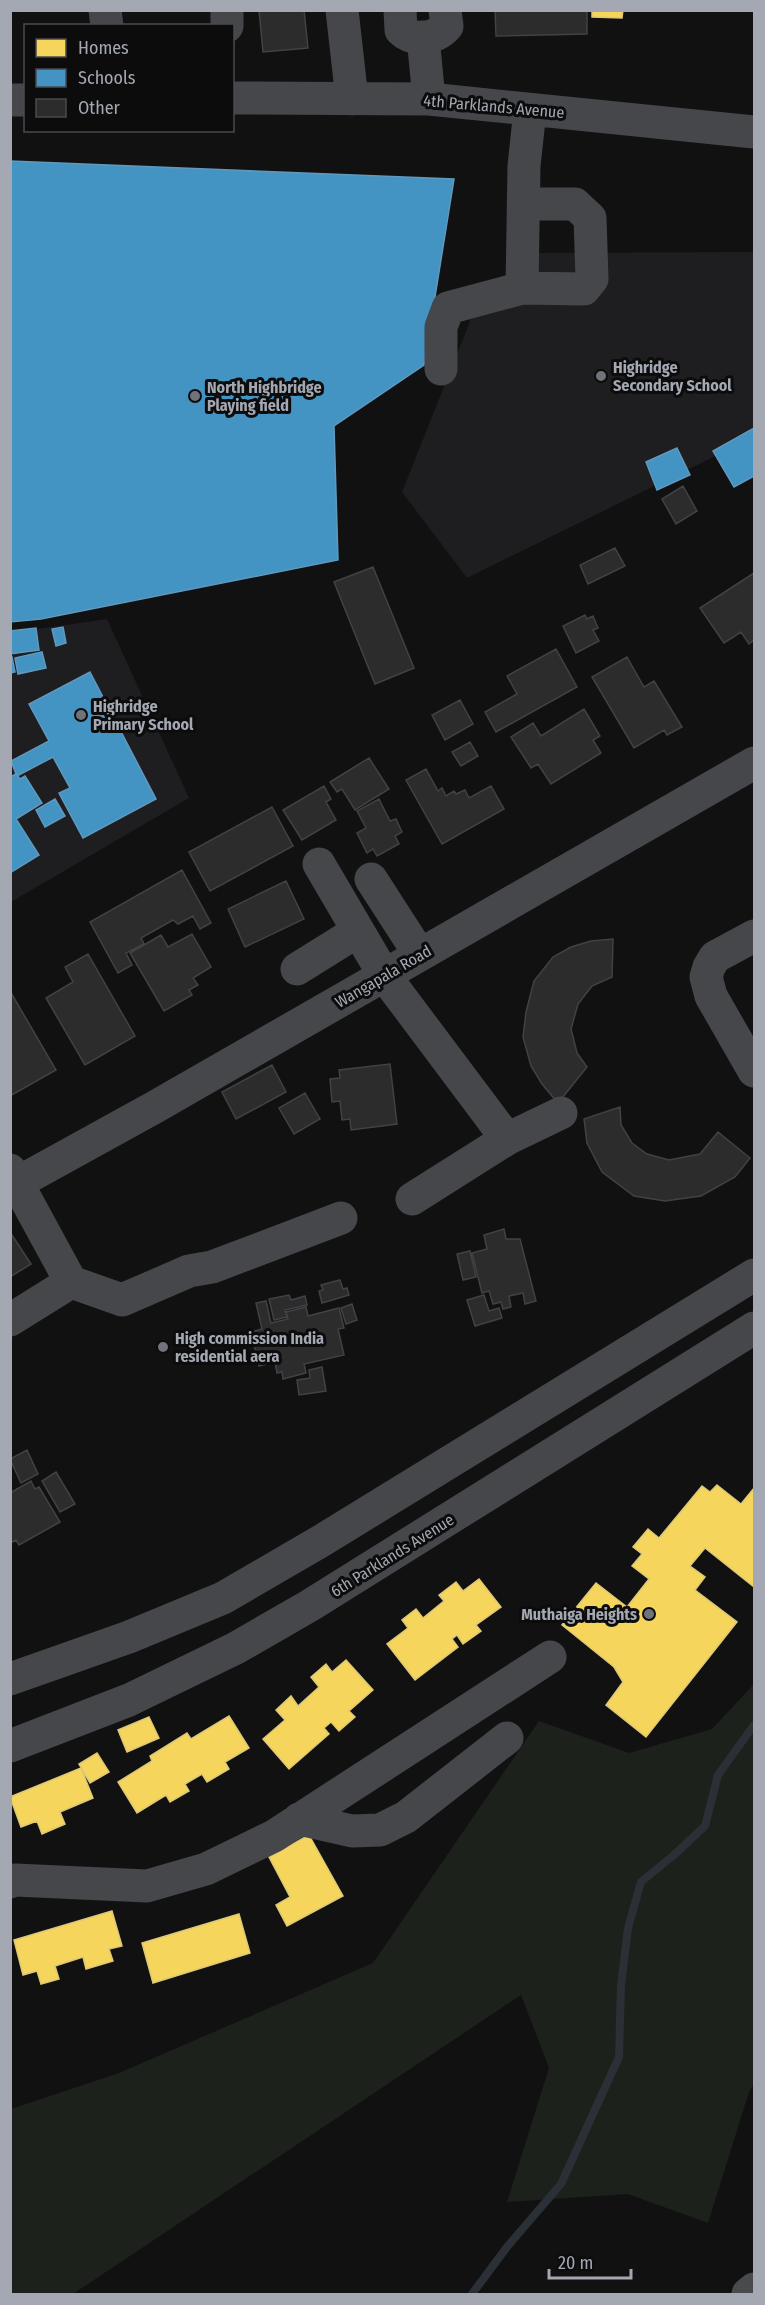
<svg xmlns="http://www.w3.org/2000/svg" width="765" height="2305" font-family="'Fira Sans Condensed',sans-serif">
<style>
.built{fill:#1e1e20}
.green{fill:#1c211c}
.homes{fill:#f6d55c;stroke:#ddc876;stroke-width:1.5}
.schools{fill:#4393c3;stroke:#6099be;stroke-width:1.5}
.lines{fill:none;stroke-linecap:round;stroke-linejoin:round}
.stream{stroke:#2a3035;stroke-width:8}
.building{fill:#2c2c2d;stroke:#414245;stroke-width:1.5}
.minor{stroke:#46474a;stroke-width:33}
.major{stroke:#494a4c;stroke-width:33}
.poi-dot{fill:#71737a;stroke:#0c0c0d;stroke-width:2}
.labels{text-anchor:middle;stroke-width:6;stroke-linejoin:round;paint-order:stroke}
.street-label{font-size:16px;fill:#a4a8b2;stroke:#0c0c0d}
.poi-label{font-size:16px;font-weight:bold;fill:#a4a8b2;stroke:#0c0c0d;text-anchor:start}
</style>
<rect width="100%" height="100%" fill="#111112"/>
<path class="built" d="M754,252V437L467,578L402,492L472,316L537,253Z
M107,619L189,798L11,902L10,633Z"/>
<path class="green" d="M754,1684V2084L749,2092L708,2223L628,2194L507,2202L549,2068L521,1995L73,2294H11V2109L119,2073L373,1963L539,1721L629,1753L712,1729Z"/>
<path class="homes" d="M592,10H623L622,18L592,17Z
M717,1485L741,1504L754,1488V1587L705,1548L690,1566L705,1577L695,1590L737,1622L646,1737L606,1705L623,1682L614,1667L562,1625L596,1583L627,1607L649,1579L632,1566L642,1554L633,1547L648,1529L659,1538L702,1486L710,1492Z
M479,1579L501,1607L476,1625L481,1631L463,1644L457,1635L452,1639L458,1647L415,1680L387,1644L408,1628L402,1620L416,1609L423,1618L444,1601L439,1595L456,1582L463,1591Z
M346,1660L373,1690L349,1711L355,1717L339,1731L331,1722L324,1728L329,1734L289,1769L263,1739L285,1720L276,1710L291,1696L298,1706L319,1687L311,1677L326,1664L332,1672Z
M229,1716L249,1748L225,1762L229,1769L207,1782L202,1774L185,1784L189,1791L170,1802L166,1795L137,1813L118,1782L152,1761L150,1756L187,1733L191,1739Z
M149,1717L159,1738L127,1752L118,1730Z
M97,1753L109,1772L90,1783L79,1764Z
M81,1768L93,1798L60,1812L65,1824L42,1834L37,1821L21,1827L10,1797Z
M309,1835L343,1896L287,1926L276,1905L290,1897L269,1857Z
M112,1911L122,1946L109,1949L113,1961L86,1969L83,1957L55,1966L59,1979L41,1984L37,1971L23,1975L14,1940Z
M239,1914L250,1953L153,1983L142,1943Z"/>
<path class="schools" d="M10,161L454,179L424,365L334,426L338,560L41,619L10,622Z
M754,428V476L734,487L713,451Z
M677,448L690,475L657,490L646,462Z
M63,627L66,643L56,646L52,629Z
M36,628L39,650L10,654V631Z
M42,652L46,668L18,674L15,658Z
M12,657L15,672L10,673V658Z
M90,672L156,799L83,838L59,793L70,788L53,757L19,775L16,774L11,761L49,741L29,704Z
M16,774L20,779L25,776L42,803L16,819L39,855L10,873V777Z
M55,799L65,816L45,827L36,810Z"/>
<g class="lines">
<path class="stream" d="M472,2294L507,2247L561,2184L619,2057L621,1986L628,1928L641,1882L675,1854L705,1826L718,1775L754,1725"/>
</g>
<path class="building" d="M259,10H304L308,48L263,52Z
M495,10H587V34L496,36Z
M683,486L697,511L676,524L662,499Z
M615,548L625,566L588,584L580,565Z
M373,567L414,668L375,684L334,582Z
M754,573V640L749,644L741,632L724,643L700,608Z
M585,615L587,619L593,616L598,628L593,630L599,641L576,653L563,626Z
M556,649L577,687L496,732L485,712L517,694L507,676Z
M627,657L644,687L654,681L682,727L667,735L664,730L634,748L592,677Z
M460,700L473,724L445,740L432,715Z
M584,709L600,736L593,740L601,753L551,784L538,764L531,768L511,737L533,723L541,736Z
M470,742L478,756L461,766L452,752Z
M369,758L389,789L355,810L342,789L337,792L330,782Z
M426,769L438,791L442,788L446,796L454,791L456,794L465,790L469,798L491,786L504,809L442,844L406,780Z
M324,786L331,799L326,802L336,820L302,840L283,810Z
M379,799L390,821L396,819L402,832L395,836L399,844L377,856L373,849L367,853L357,833L366,828L357,811Z
M272,807L293,846L210,891L189,852Z
M182,870L211,923L200,929L193,916L178,924L173,920L141,938L144,944L126,953L132,965L118,973L90,922Z
M286,881L304,919L245,947L228,909Z
M192,934L211,967L193,978L198,985L189,990L192,995L164,1011L130,953L161,935L168,947Z
M613,939L612,977L592,986L578,1004L571,1029L577,1053L587,1067L558,1103L542,1084L531,1066L523,1037L526,1012L534,981L553,957L571,947L591,941Z
M88,954L135,1036L85,1065L46,998L73,982L65,967Z
M10,991L56,1070L10,1096Z
M390,1064L397,1124L351,1130L350,1119L342,1120L340,1101L332,1102L330,1079L340,1078L339,1070Z
M272,1065L286,1092L236,1119L222,1092Z
M305,1093L320,1119L294,1134L279,1108Z
M620,1107L621,1125L632,1143L647,1154L669,1160L700,1154L718,1132L750,1158L735,1177L701,1196L665,1201L634,1196L602,1172L587,1143L584,1119Z
M504,1229L506,1239H520L536,1301L525,1304L523,1293L509,1296L511,1307L503,1309L501,1302L493,1304L489,1291L482,1293L472,1253L487,1249L484,1235Z
M10,1232L31,1264L10,1277Z
M470,1251L476,1277L463,1280L457,1254Z
M340,1280L343,1289L347,1288L349,1295L322,1303L319,1291L323,1290L321,1285Z
M289,1295L291,1300L305,1296L307,1305L285,1310L287,1317L274,1320L269,1299Z
M484,1295L489,1311L499,1308L502,1318L475,1326L467,1300Z
M266,1301L271,1323L288,1319L286,1312L306,1307L308,1316L339,1308L344,1328L338,1329L344,1355L304,1364L306,1373L283,1379L282,1372L277,1373L275,1362L259,1366L251,1332L262,1329L256,1303Z
M352,1304L357,1320L346,1324L341,1308Z
M322,1367L326,1391L299,1395L297,1380L310,1378L309,1370Z
M27,1450L38,1474L21,1483L10,1459Z
M56,1472L75,1504L60,1512L42,1481Z
M31,1481L35,1489L39,1487L60,1522L19,1545L16,1540L10,1543V1493Z"/>
<g class="lines">
<path class="minor" d="M105,10L107,26
M227,10V26
M342,10L352,99
M400,10L401,30C413,42 436,39 447,26L445,10
M423,37L429,99
M232,98L429,99L754,132
M10,100H26
M522,288L584,289L592,279L590,218L575,204H524
M441,369V327L448,308L522,288L524,166L530,110
M319,864L384,975L507,1139L412,1199
M371,879L420,955
M754,936L715,957L709,967L706,977L711,996L754,1071
M297,969L358,931
M507,1139L561,1113
M10,1170L71,1282L122,1300L189,1271L212,1267L341,1218
M10,1187L155,1107L754,763
M10,1320L71,1282
M10,1679L129,1637L223,1598L321,1541L754,1275
M10,1746L129,1700L236,1648L309,1606L754,1328
M299,1819L352,1831L380,1830L406,1817L507,1738
M10,1882L15,1880L147,1886L206,1869L274,1836L550,1657"/>
<path class="major" d="M748,2294L754,2289"/>
</g>
<g class="poi-dot">
<circle cx="601" cy="376" r="6"/>
<circle cx="195" cy="396" r="6"/>
<circle cx="81" cy="715" r="6"/>
<circle cx="163" cy="1347" r="6"/>
<circle cx="649" cy="1614" r="6"/>
</g>
<g class="labels">
<g class="street-label">
<text transform="translate(494 106) rotate(5)" y="6">4th Parklands Avenue</text>
<text transform="translate(383 976) rotate(-30)" y="6">Wangapala Road</text>
<text transform="translate(392 1555) rotate(-32)" y="6">6th Parklands Avenue</text>
</g>
<g class="poi-label">
<text x="613" y="373">Highridge<tspan x="613" dy="18">Secondary School</tspan></text>
<text x="207" y="393">North Highbridge<tspan x="207" dy="18">Playing field</tspan></text>
<text x="93" y="712">Highridge<tspan x="93" dy="18">Primary School</tspan></text>
<text x="175" y="1344">High commission India<tspan x="175" dy="18">residential aera</tspan></text>
<text x="637" y="1620" text-anchor="end">Muthaiga Heights</text>
</g>
</g>
<rect width="765" height="2305" fill="none" stroke="#a4a8b2" stroke-width="24"/>
<rect x="24" y="24" width="210" height="108" fill="#0c0c0d" stroke="#494a4f" stroke-width="1.5"/>
<rect x="36" y="39" width="30" height="18" fill="#f6d55c" stroke="#494a4f" stroke-width="1.5"/>
<text x="78" y="54" font-size="18" fill="#a4a8b2">Homes</text>
<rect x="36" y="69" width="30" height="18" fill="#4393c3" stroke="#494a4f" stroke-width="1.5"/>
<text x="78" y="84" font-size="18" fill="#a4a8b2">Schools</text>
<rect x="36" y="99" width="30" height="18" fill="#2c2c2d" stroke="#494a4f" stroke-width="1.5"/>
<text x="78" y="114" font-size="18" fill="#a4a8b2">Other</text>
<path d="M549 2269v9h82v-9" fill="none" stroke="#a4a8b2" stroke-width="3"/>
<text x="558" y="2269" font-size="18" fill="#a4a8b2" stroke="#0c0c0d" stroke-width="4.5" paint-order="stroke">20 m</text>
</svg>
